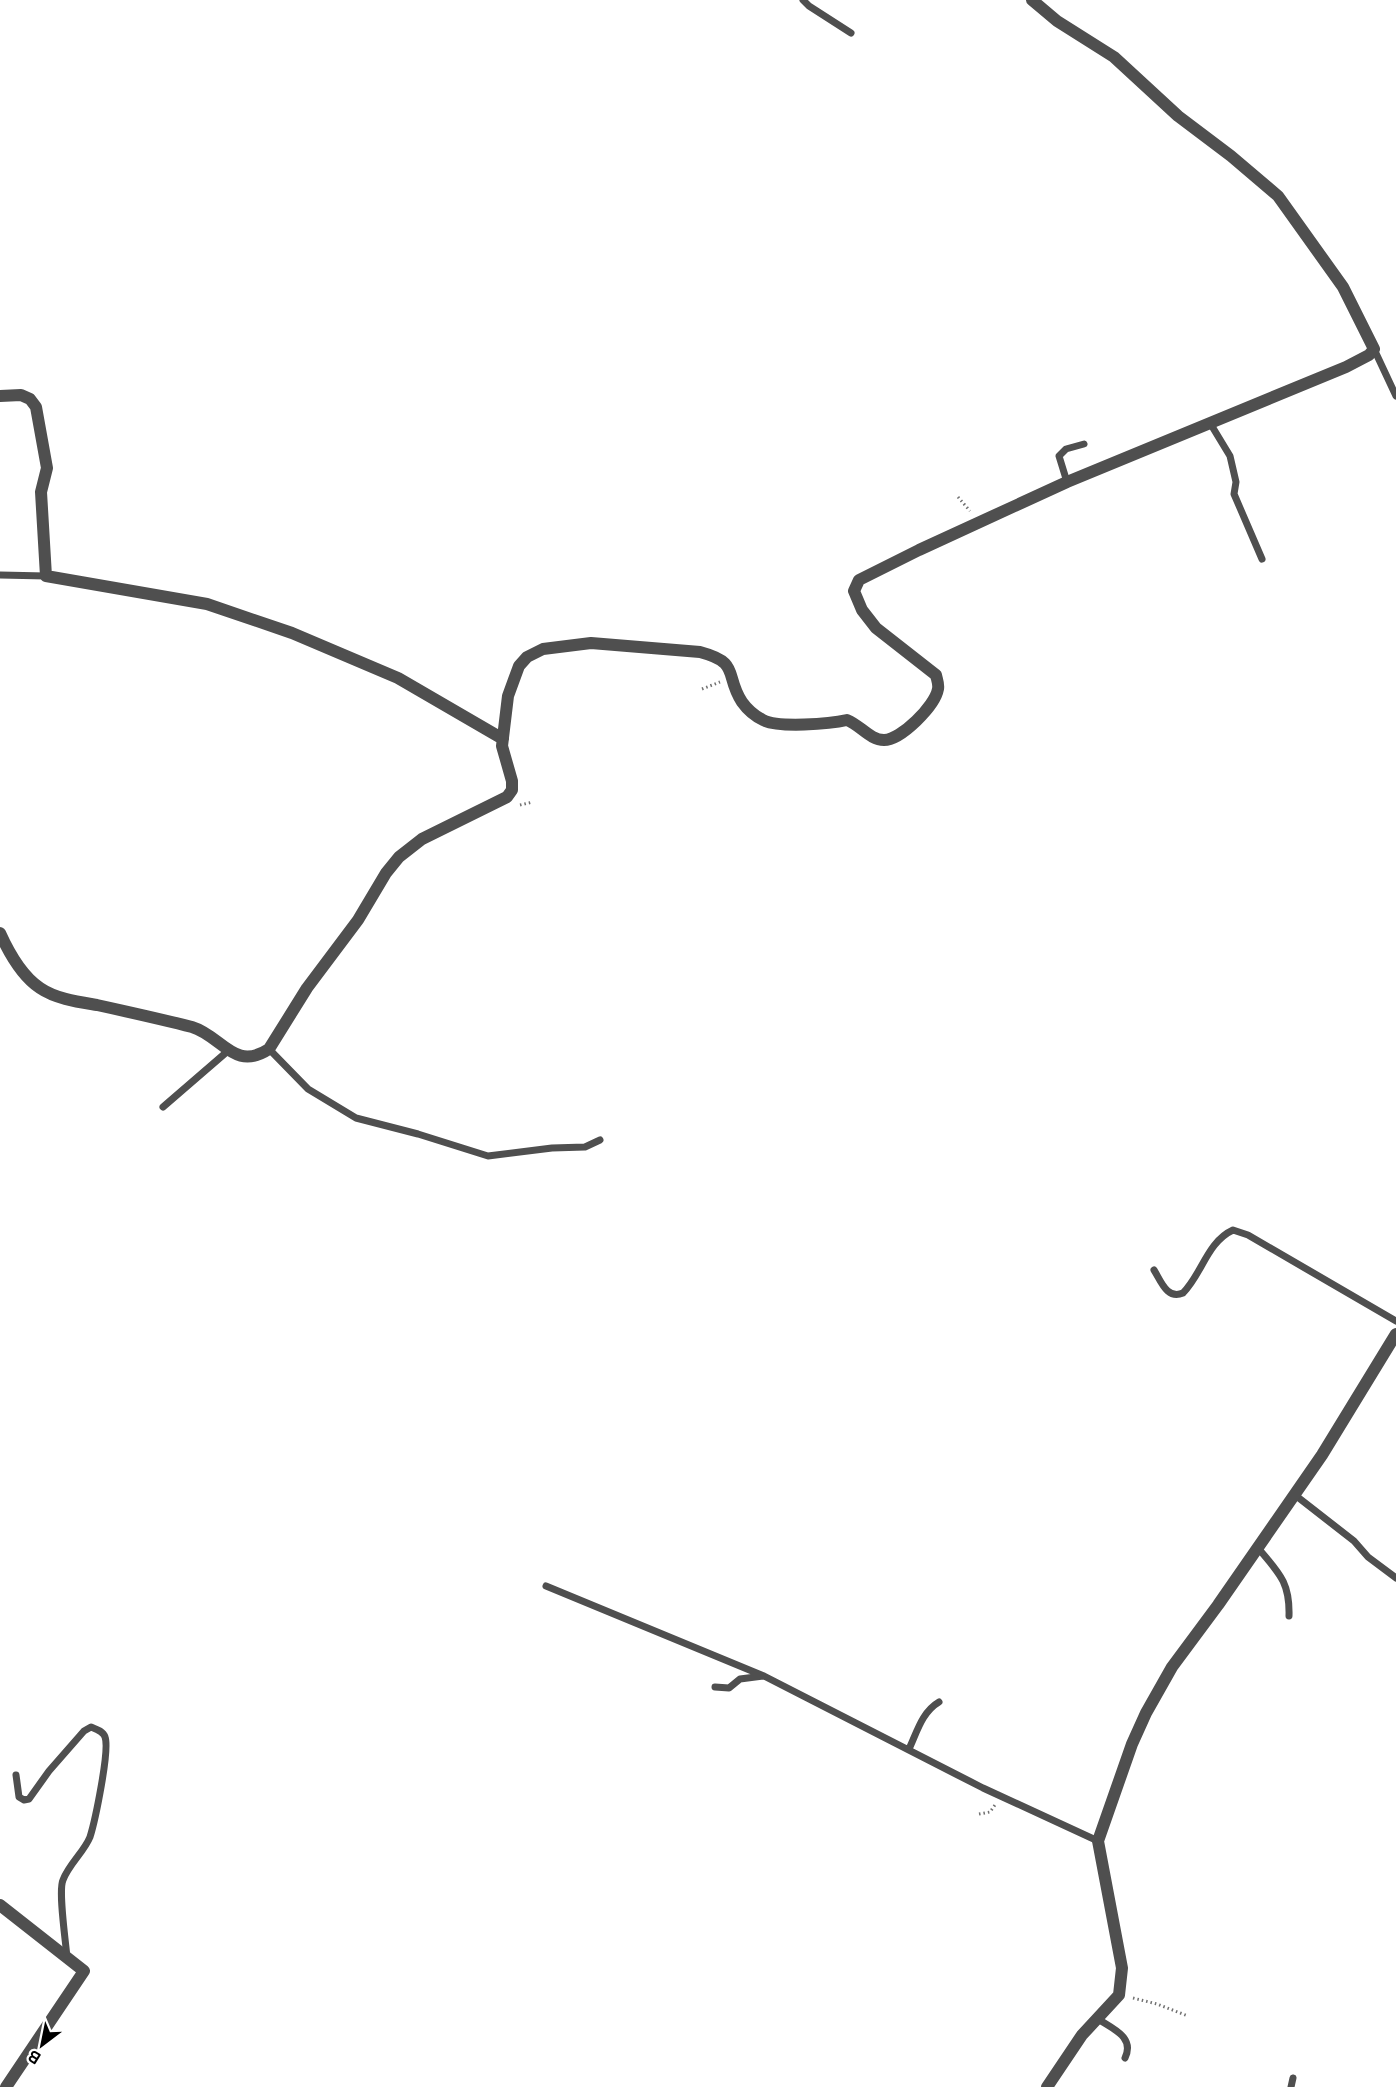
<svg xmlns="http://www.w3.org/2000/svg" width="1396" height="2087" font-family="'Varela Round',sans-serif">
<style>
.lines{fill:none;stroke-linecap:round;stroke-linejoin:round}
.path{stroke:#717171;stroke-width:3;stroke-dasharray:1.5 3;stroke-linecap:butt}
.lane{stroke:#4f4f4f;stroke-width:7}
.street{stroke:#4f4f4f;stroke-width:12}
</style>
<rect width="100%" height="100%" fill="#fff"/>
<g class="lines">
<path class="path" d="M958,497L970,511
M702,689L720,682
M520,805L533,802
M979,1814L990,1812L995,1805
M1133,1998L1157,2004L1188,2016"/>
<path class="lane" d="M803,0L809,6L851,33
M1374,349L1396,396
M1210,423L1230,456L1236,482L1234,494L1262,559
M1067,482L1059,456L1066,449L1084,444
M0,575L46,576
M269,1049L308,1089L356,1118L418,1134L488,1156L552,1148L585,1147L600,1140
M163,1107L229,1050
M1154,1270C1161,1281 1167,1300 1183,1293C1202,1274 1207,1242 1233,1230L1248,1235L1396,1321
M1295,1495L1354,1541L1368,1557L1396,1578
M1258,1548C1279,1573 1290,1582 1289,1616
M546,1586L764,1676L983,1788L1098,1841
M715,1687L729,1688L740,1679L763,1676
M909,1749C917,1732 922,1712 939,1702
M16,1775L19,1797L24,1800L29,1799L49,1771L84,1731L91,1727C96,1729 103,1731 105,1737C110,1750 95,1821 90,1837C84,1852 69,1864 63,1880C58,1891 66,1943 67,1958
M1098,2019C1113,2029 1135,2037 1125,2058
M1291,2087L1293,2078"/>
<path class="street" d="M0,396L21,395L30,399L36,407L47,468L41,492L46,576L207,604L292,633L398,678L503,739
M0,933C9,953 22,976 40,988C56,999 79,1002 97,1005C129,1012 161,1019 192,1027C222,1036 234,1072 269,1049L307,988L358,920L386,873L399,857L422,839L507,797L512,790V781L502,746L508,696L519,666L527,657L543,649L591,643L700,652C741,663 724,674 742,702C747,709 755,716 763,720C778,728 830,724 847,720C860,725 870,740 884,740C901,740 935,706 938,689C939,684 937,680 936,675L876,628L862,610L854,591L859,580L919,550L1067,482L1346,367L1369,355L1374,349L1343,287L1278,196L1231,156L1178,116L1114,57L1057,21L1032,0
M0,1905L84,1971L6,2087
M1047,2087L1082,2035L1119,1995L1122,1968L1098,1841L1132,1744L1146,1713L1172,1667L1218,1605L1322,1455L1396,1334"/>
</g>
<g transform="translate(42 2045) rotate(212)" stroke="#ffffff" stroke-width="4.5" paint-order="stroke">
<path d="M0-4.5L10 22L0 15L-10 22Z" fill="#000000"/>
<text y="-9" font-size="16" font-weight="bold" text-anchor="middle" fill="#000000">B</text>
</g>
</svg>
